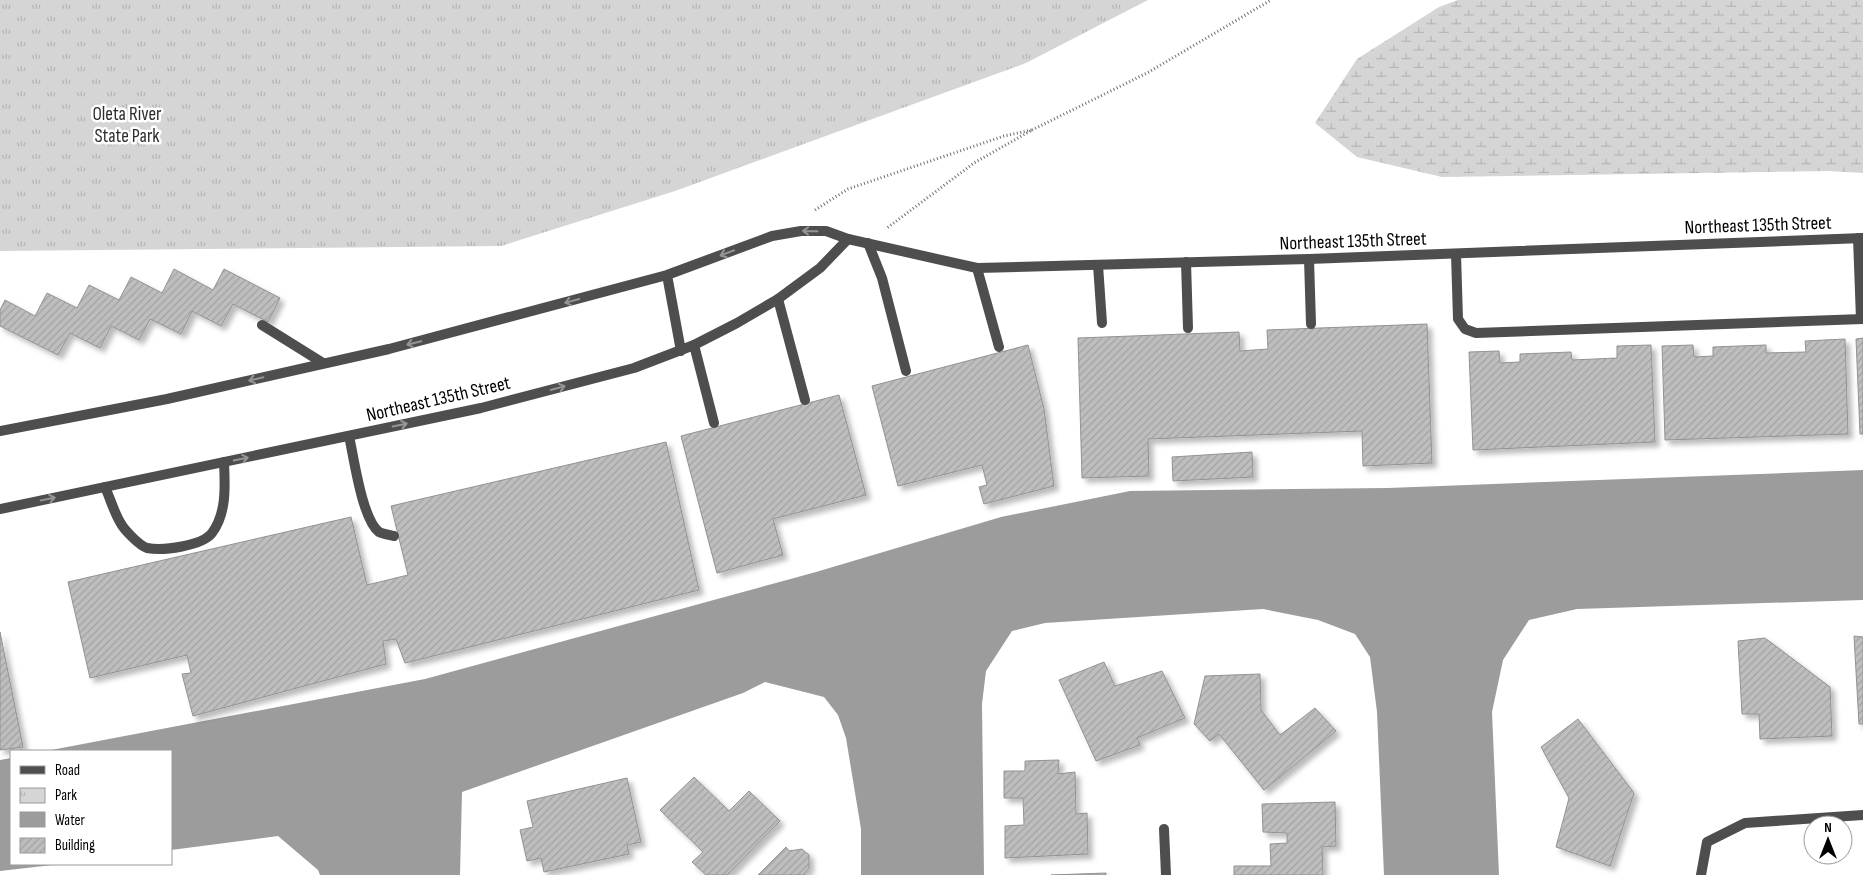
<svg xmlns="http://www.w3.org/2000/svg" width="1863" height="875" font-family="'Sofia Sans Condensed',sans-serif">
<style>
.wetland{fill:url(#wetland-marsh)}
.park{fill:url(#park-tufts)}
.water{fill:#9c9c9c}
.building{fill:url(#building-hatch);stroke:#929292;filter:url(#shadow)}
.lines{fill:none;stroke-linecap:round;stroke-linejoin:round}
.path{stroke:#707070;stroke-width:3;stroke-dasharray:1 2.5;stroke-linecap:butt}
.service{stroke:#4e4e4e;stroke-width:10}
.minor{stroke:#4e4e4e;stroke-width:10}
.tertiary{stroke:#4e4e4e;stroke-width:10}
.oneway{stroke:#959595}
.labels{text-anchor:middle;stroke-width:5;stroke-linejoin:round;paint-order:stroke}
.park-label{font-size:19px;fill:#2c2c2c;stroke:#fff}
.street-label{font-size:19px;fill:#000;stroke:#fff}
</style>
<defs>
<pattern id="wetland-marsh" width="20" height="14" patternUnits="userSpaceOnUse" patternTransform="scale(1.25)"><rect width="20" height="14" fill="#d5d5d5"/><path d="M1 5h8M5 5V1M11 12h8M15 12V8" fill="none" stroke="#b5b5b5"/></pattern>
<pattern id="park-tufts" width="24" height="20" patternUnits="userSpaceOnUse" patternTransform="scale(1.25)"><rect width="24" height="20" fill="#d5d5d5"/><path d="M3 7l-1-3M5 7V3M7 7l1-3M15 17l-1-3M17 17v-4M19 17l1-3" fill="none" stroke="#b5b5b5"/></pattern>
<pattern id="building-hatch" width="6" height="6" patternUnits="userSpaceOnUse" patternTransform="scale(1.25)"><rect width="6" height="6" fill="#bebebe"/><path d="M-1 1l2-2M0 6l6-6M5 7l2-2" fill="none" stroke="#a2a2a2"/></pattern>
<filter id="shadow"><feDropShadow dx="4.5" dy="4.5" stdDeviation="2.5" flood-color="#0004"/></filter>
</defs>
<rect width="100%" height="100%" fill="#fff"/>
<path class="wetland" d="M1458,0H1863V173L1829,171L1442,177L1357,157L1315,123L1357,59L1439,7Z"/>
<path class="park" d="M0,0H1148L1026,63L675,191L501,246L0,251Z"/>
<path class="water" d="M1863,470V600L1577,609L1529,620L1503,660L1492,712L1499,875H1384L1377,712L1370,657L1355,634L1318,620L1263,609L1045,623L1012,631L986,671L982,704L984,875H861V829L846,738L838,715L824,697L765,682L743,693L462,792L460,875H320L318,870L278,836L171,850V751H46L425,679L816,572L1001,517L1130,491L1388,488Z
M11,758V864H61L0,871V760Z"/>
<path class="building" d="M174,269L213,290L224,269L280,298L268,322L233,304L221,326L192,311L181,334L150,319L139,340L111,326L100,348L70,333L58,355L0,326V310L5,300L35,316L47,293L77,308L89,285L119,300L131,277L162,293Z
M1427,324L1432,463L1363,466L1362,431L1148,439L1149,476L1082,478L1078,338L1239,332L1240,351L1268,349L1267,330Z
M1863,338V434H1860L1856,339Z
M1845,339L1848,434L1665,440L1662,346L1693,345L1694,357L1713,356V347L1766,345V353L1806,352L1805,341Z
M1028,345L1044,409L1054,486L984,504L979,487L987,485L982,465L898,486L872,386Z
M1651,345L1655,442L1473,450L1469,352L1499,351L1500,363L1520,362V354L1571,352L1572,360L1617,358V346Z
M839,395L866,495L773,519L783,555L717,573L681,436Z
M666,442L699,590L405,663L396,639L383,641L386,664L193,716L182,674L191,673L187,655L90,678L68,582L351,517L367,585L408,575L391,506Z
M1252,452L1253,477L1173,481L1172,457Z
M0,632L23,747L0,750Z
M1854,636L1863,637V724H1859Z
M1765,638L1830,687L1832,736L1760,739L1759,714H1742L1738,641Z
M1104,662L1115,686L1162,671L1185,718L1137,738L1140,745L1096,761L1059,680Z
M1260,674L1261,710L1280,735L1315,708L1336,731L1264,790L1219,734L1210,741L1194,724L1205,676Z
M1578,719L1634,793L1610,866L1556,847L1569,798L1541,747Z
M1059,760L1058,774L1075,772L1076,814L1087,813L1088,854L1005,858V826L1024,825L1023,798H1004V771H1025V761Z
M694,777L729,811L749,791L780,821L727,875H706L692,862L703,852L660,810Z
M627,778L641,842L627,845L629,854L544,872L541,858L527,861L520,830L533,827L527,801Z
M1335,802L1336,846L1322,847L1323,875H1234V866H1271L1270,844L1287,843V833L1263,832L1262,804Z
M786,847L789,851L802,849L809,855V868L804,874L805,875H758Z
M1106,873V875H1051Z"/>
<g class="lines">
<path class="path" d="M1032,130L1147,73L1271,0
M815,210L848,189L1004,136L1032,130L974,163L887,228"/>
<path class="service" d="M1858,238L1861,319
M868,243L882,278L906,371
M1456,254L1458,319L1465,329L1476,333L1863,319
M1309,259L1311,324
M1186,262L1188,328
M1098,265L1102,323
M977,268L999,347
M778,299L805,400
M262,325L323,363
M694,345L714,423
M349,436C354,458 362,519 379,532C383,534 389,535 394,536
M105,487C110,498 114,512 120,522C124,530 140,546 147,548C163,551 202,546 212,533C227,513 225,485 224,462"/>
<path class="minor" d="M848,239L977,268L1309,259L1863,238
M1164,829L1166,875
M1701,875L1707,842L1745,823L1863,815"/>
<path class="tertiary" d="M667,275L681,351
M0,431L167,399L389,349L667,275L772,236L801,231H826L848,239L820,268L778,299L737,323L694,345L634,368L481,408L0,509"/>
</g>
<defs><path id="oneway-shaft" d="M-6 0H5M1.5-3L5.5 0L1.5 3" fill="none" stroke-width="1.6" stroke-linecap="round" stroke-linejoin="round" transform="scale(1.25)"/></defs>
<g class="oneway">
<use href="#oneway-shaft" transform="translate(810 231) rotate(-179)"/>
<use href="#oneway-shaft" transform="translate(727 253) rotate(159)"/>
<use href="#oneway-shaft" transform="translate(572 301) rotate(165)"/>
<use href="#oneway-shaft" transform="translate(414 343) rotate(166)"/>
<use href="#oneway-shaft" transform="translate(256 379) rotate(167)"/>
<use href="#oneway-shaft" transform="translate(558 388) rotate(-15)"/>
<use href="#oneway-shaft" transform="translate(400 425) rotate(-12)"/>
<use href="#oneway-shaft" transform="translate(241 459) rotate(-12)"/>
<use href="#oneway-shaft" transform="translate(48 499) rotate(-11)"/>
</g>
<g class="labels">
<g class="park-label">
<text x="127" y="120">Oleta River<tspan x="127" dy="22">State Park</tspan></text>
</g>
<g class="street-label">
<text transform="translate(1758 224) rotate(-2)" y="7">Northeast 135th Street</text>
<text transform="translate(1353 240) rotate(-2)" y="7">Northeast 135th Street</text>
<text transform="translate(438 398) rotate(-13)" y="7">Northeast 135th Street</text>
</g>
</g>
<rect x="10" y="750" width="162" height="115" fill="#ffffff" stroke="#999999"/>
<rect x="20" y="766" width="25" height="8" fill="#4e4e4e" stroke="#999999"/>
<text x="55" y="775" font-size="15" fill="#000000">Road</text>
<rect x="20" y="788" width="25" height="15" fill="url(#park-tufts)" stroke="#999999"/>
<text x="55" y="800" font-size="15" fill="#000000">Park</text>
<rect x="20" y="812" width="25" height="15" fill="#9c9c9c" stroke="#999999"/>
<text x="55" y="825" font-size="15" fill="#000000">Water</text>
<rect x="20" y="838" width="25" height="15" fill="url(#building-hatch)" stroke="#999999"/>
<text x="55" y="850" font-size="15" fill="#000000">Building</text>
<g transform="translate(1828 840)"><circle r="24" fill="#ffffff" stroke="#999999"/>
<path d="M0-4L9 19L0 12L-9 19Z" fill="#000000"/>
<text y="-8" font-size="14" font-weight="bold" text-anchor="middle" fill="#000000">N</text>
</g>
</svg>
